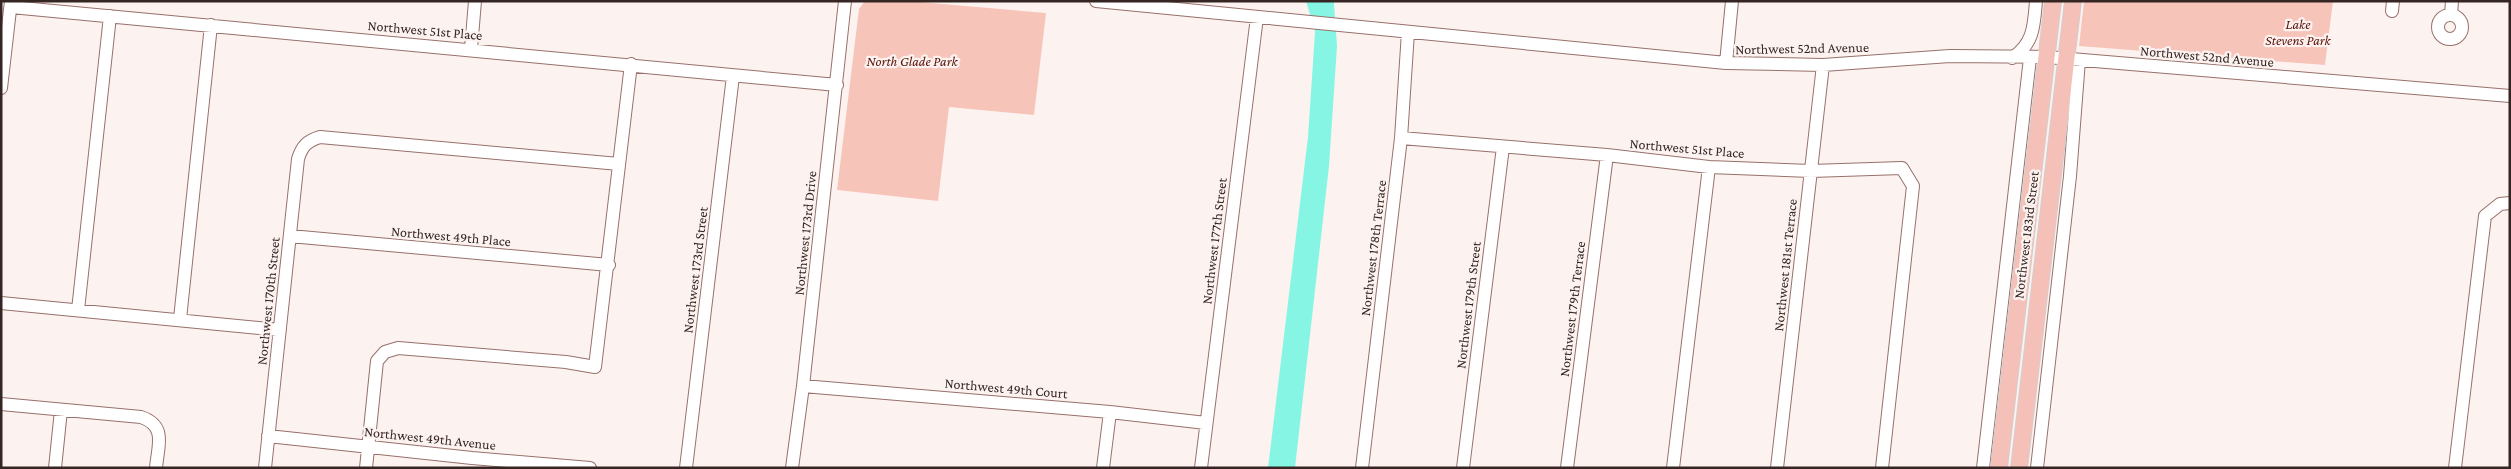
<svg xmlns="http://www.w3.org/2000/svg" width="2511" height="469" font-family="'Crimson Pro',serif">
<style>
.park{fill:#f7c4ba}
.water{fill:#87f5e4}
.lines{fill:none;stroke-linecap:round;stroke-linejoin:round}
.minor-casing{stroke:#97706a;stroke-width:14}
.major-casing{stroke:#d3cfcf;stroke-width:18}
.minor{stroke:#fff;stroke-width:12}
.major{stroke:#f4c0b7;stroke-width:16}
.labels{text-anchor:middle;stroke-width:4.5;stroke-linejoin:round;paint-order:stroke}
.park-label{font-size:14px;font-style:italic;fill:#5b1008;stroke:#fcf3f1}
.street-label{font-size:14px;fill:#352523;stroke:#fcf3f1}
</style>
<rect width="100%" height="100%" fill="#fcf3f1"/>
<path class="park" d="M865,1H908L1046,13L1034,115L949,107L938,201L837,190L859,9Z
M2084,1H2333L2325,65L2079,46Z"/>
<path class="water" d="M1306,1H1334V3L1337,46L1329,166L1295,468H1268L1308,137L1315,32Z"/>
<g class="lines">
<g class="minor-casing">
<path id="minor" d="M1096,1L1726,63L1823,65L1950,56L2047,57L2510,96
M11,7L837,85
M2392,11L2393,1
M2438 27a12 12 0 1 1 24 0a12 12 0 1 1-24 0Z
M2451,15L2452,1
M471,49L475,1
M2012,58C2034,44 2034,25 2036,1
M1726,63L1732,1
M1,88L11,1
M1401,138L1607,155L1709,167L1811,171L1902,168L1913,186L1882,468
M290,236L609,265
M1,303L280,330
M78,310L110,16
M180,319L211,25
M803,386L1110,412L1206,423
M1,404L141,417C167,426 158,445 156,468
M268,436L472,458L590,468
M55,468L61,410
M265,468L298,159C302,146 307,141 320,137L619,164
M366,468L377,361L385,352L398,348L566,362L595,367L631,64
M686,468L733,76
M792,468L803,386L845,1
M1103,468L1110,412
M1201,468L1257,17
M1362,468L1401,138L1408,32
M1463,468L1503,147
M1567,468L1607,155
M1673,468L1709,167
M1777,468L1823,65
M1983,468L2030,58
M2037,468L2070,176L2079,60
M2455,468L2485,216L2500,204L2510,203"/>
</g>
<g class="major-casing">
<path id="major" d="M1999,468L2053,1
M2019,468L2073,1"/>
</g>
<use href="#minor" class="minor"/>
<use href="#major" class="major"/>
</g>
<g class="labels">
<g class="park-label">
<text x="2298" y="29">Lake<tspan x="2298" dy="16">Stevens Park</tspan></text>
<text x="912" y="66">North Glade Park</text>
</g>
<g class="street-label">
<text transform="translate(425 30) rotate(5)" y="5">Northwest 51st Place</text>
<text transform="translate(1802 48) rotate(-1)" y="5">Northwest 52nd Avenue</text>
<text transform="translate(2207 56) rotate(5)" y="5">Northwest 52nd Avenue</text>
<text transform="translate(1687 148) rotate(5)" y="5">Northwest 51st Place</text>
<text transform="translate(805 233) rotate(-84)" y="5">Northwest 173rd Drive</text>
<text transform="translate(2026 235) rotate(-83)" y="5">Northwest 183rd Street</text>
<text transform="translate(451 236) rotate(5)" y="5">Northwest 49th Place</text>
<text transform="translate(1214 241) rotate(-83)" y="5">Northwest 177th Street</text>
<text transform="translate(1373 248) rotate(-83)" y="5">Northwest 178th Terrace</text>
<text transform="translate(1785 265) rotate(-84)" y="5">Northwest 181st Terrace</text>
<text transform="translate(695 270) rotate(-83)" y="5">Northwest 173rd Street</text>
<text transform="translate(268 301) rotate(-84)" y="5">Northwest 170th Street</text>
<text transform="translate(1468 305) rotate(-83)" y="5">Northwest 179th Street</text>
<text transform="translate(1572 309) rotate(-83)" y="5">Northwest 179th Terrace</text>
<text transform="translate(1006 388) rotate(5)" y="5">Northwest 49th Court</text>
<text transform="translate(430 438) rotate(6)" y="5">Northwest 49th Avenue</text>
</g>
</g>
<rect width="2511" height="469" fill="none" stroke="#352523" stroke-width="5"/>
</svg>
